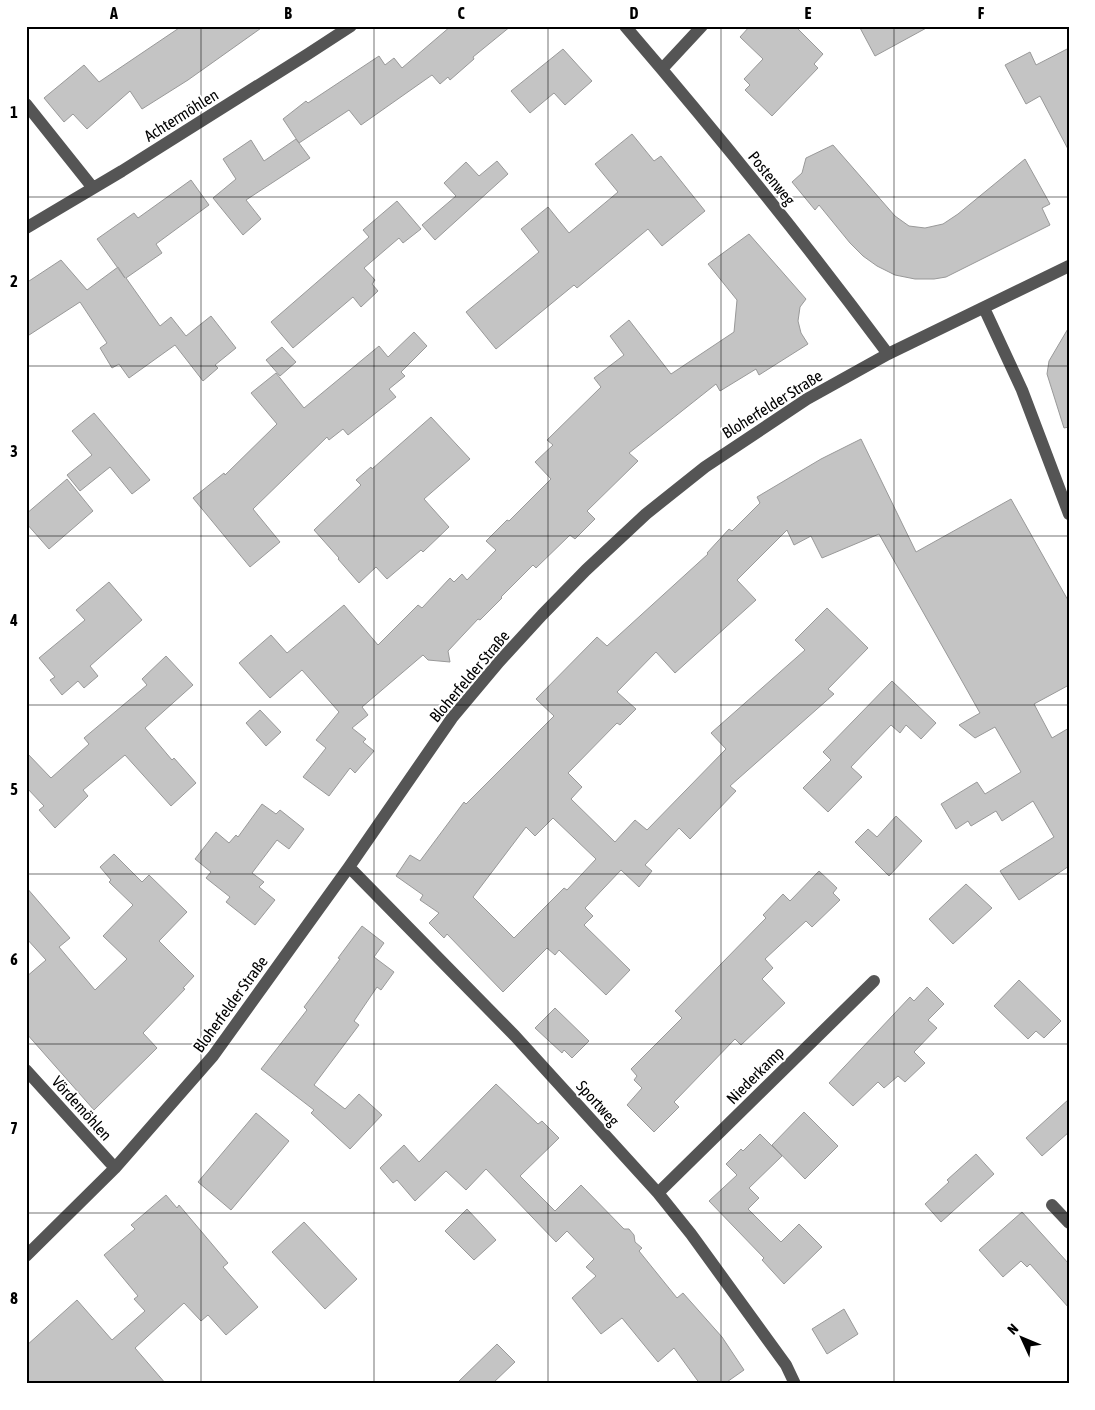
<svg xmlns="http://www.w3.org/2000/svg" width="1095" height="1410" font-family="'Asap Condensed',sans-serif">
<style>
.building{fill:#c4c4c4;stroke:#999;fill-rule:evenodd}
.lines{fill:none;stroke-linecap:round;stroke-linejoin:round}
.minor{stroke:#555;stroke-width:12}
.grid{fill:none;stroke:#000;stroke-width:1;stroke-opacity:0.55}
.labels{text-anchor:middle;stroke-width:4;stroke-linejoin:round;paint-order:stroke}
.street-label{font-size:16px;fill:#000;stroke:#fff}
.neatline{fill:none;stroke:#000;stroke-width:2}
.grid-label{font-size:16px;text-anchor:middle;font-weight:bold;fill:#000}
</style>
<rect width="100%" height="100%" fill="#fff"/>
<path class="building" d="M182,26H264L188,80L142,109L130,91L87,129L73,114L64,122L44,98L84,65L99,82Z
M451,26H511L473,57L474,59L450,80L448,77L440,84L432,75L361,125L349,110L299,143L283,119L306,101L308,103L379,56L385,65L394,58L402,68Z
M750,26H795L823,54L814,64L818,68L772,116L745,90L750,85L744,79L763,59L740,37Z
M859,26H930L875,56Z
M1069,48V151L1040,96L1026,104L1005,65L1030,52L1036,65Z
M563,49L592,81L565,105L554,93L530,113L511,91Z
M632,134L654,161L661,156L705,211L662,246L648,229L577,288L574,285L496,349L466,312L539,252L521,229L548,207L569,233L618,192L595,164Z
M296,139L310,158L246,200L261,219L243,235L213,198L236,179L223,159L251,140L264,161Z
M833,145L895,216L909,226L925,228L943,224L958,214L1025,159L1050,204L1042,208L1050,225L946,277L934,279H915L895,275L877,266L863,256L850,243L819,205L815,210L792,182L802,173L806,158Z
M497,161L508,174L435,240L422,225L456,196L444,183L466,162L479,176Z
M191,180L209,205L156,244L162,253L126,278L160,326L171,317L186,336L211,316L236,348L215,365L218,368L203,381L175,345L129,378L119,364L112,368L100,348L107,343L80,302L26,337V283L61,260L87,290L118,267L125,278L97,239L134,213L138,218Z
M397,201L421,229L403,243L399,238L364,268L375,280L372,284L378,291L361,307L353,297L293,348L271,322L369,237L363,230Z
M749,234L806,299L800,307L798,321L801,333L808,344L759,375L756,369L720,391L716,384L629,453L638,461L587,511L595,519L575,539L570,535L536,568L533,565L501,597L502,598L480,620L478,619L448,651L450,662L428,660L423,655L362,707L368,715L352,728L366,739L363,742L374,751L355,773L350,768L329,796L303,777L326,748L316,740L339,712L302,670L270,698L239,663L271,635L287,653L344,605L378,645L418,605L422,608L450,578L454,582L462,574L467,580L496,550L486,541L507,520L509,521L551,479L535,462L553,445L547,440L601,387L594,378L624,355L610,336L629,320L671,374L734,332L737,300L708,264Z
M1069,327V427L1064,428L1047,374L1049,361Z
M414,332L427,346L401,372L405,376L389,389L396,397L348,435L343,429L329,440L327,437L253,509L280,542L250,567L193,498L224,473L225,475L277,424L251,393L276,373L304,408L379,346L388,357Z
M282,347L296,362L280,376L266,360Z
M94,413L150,480L132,494L110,467L80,491L67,475L92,455L72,431Z
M431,417L470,459L424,499L449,527L423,552L421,550L387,579L376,567L359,583L338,559L339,558L314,530L361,485L356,480L371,467L372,469Z
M861,439L916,552L1011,499L1069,602V685L1034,704L1052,738L1069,728V866L1019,900L1000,871L1054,837L1033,801L1002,821L996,811L971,826L968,821L956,829L941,804L977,782L985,794L1021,772L995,727L975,738L959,725L980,713L879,534L822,558L811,536L794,545L787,530L737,580L756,600L675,673L656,652L617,692L636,709L620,725L617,723L568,773L582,787L571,799L615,842L635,820L647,830L726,749L711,733L805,650L795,640L827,608L868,648L828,689L834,694L730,786L736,791L690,839L679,828L645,865L652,871L639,887L621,870L585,908L593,916L584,925L630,970L606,995L559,950L555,955L547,948L503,992L447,934L444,938L429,923L439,913L420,900L423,895L396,876L410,855L420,861L464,802L466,804L554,716L536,699L597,637L607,646L708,554L707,553L729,529L732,531L760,503L757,497L821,459ZM553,818L596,859L567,890L564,888L514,938L473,897L526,827L535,836Z
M67,479L93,511L49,549L26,523V514Z
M109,582L142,620L90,666L98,676L84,688L78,681L62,695L50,680L55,677L39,658L85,620L76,610Z
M166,656L193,685L145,728L172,760L174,758L196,783L171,806L125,755L83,790L88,796L55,828L39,810L44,806L26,787V752L51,778L89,744L84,738L147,685L142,679Z
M892,681L936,723L921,739L906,725L900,733L891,725L851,767L862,777L828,812L803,788L831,760L823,752Z
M260,710L281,732L266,746L246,723Z
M262,804L276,814L280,810L304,829L289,849L277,840L252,873L264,882L259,887L275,900L255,925L226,902L230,897L206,878L211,872L195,859L216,832L229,843L236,835L238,837Z
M896,816L922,841L889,876L855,842L868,829L877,837Z
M114,854L142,882L149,875L187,912L159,941L194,976L183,988L185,989L143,1033L157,1048L94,1110L26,1033V977L46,960L26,938V887L70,938L59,947L95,990L127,959L103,936L133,905L109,882L111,880L100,867Z
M819,871L837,888L833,893L840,900L812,927L806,921L765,959L773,968L762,979L785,1003L741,1045L735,1039L674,1102L679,1107L654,1132L627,1105L642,1088L634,1080L637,1076L631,1069L682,1018L675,1011L766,918L763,915L783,894L790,901Z
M966,884L992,908L953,944L929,919Z
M362,926L384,943L374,957L394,972L381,990L377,987L354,1021L359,1025L314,1085L345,1109L359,1094L382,1115L350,1149L311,1113L314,1110L261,1069L307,1010L304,1007L340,959L338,958Z
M1019,980L1061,1021L1044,1038L1036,1031L1028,1039L994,1006Z
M927,987L944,1004L928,1020L937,1028L914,1052L925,1063L905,1082L898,1076L884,1088L878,1082L853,1106L829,1083L910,997L914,1001Z
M555,1008L589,1041L572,1058L564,1050L562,1053L535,1028Z
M496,1084L538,1124L542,1121L559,1138L520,1176L555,1211L581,1185L624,1229H629L634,1235L635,1242L642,1248L639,1251L677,1298L683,1293L722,1337L744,1370L724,1384H700L674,1348L658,1362L622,1318L601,1334L572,1298L596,1276L586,1267L594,1259L567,1231L556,1242L486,1169L466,1190L446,1171L415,1201L397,1180L393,1183L380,1168L404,1145L419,1162Z
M1069,1099V1132L1042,1156L1026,1138Z
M804,1112L838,1146L805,1179L772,1145Z
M256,1113L289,1141L231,1210L198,1182Z
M760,1134L782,1156L749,1188L759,1198L748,1209L781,1242L799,1224L822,1247L784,1284L762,1260L764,1258L709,1201L737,1175L726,1164L741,1149L743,1151Z
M976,1154L994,1174L941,1222L925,1204L949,1182L947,1180Z
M166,1195L177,1208L179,1205L228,1263L223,1267L258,1307L226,1335L208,1315L201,1321L184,1303L135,1348L166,1384H26V1346L77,1300L112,1340L145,1311L134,1299L138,1296L104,1255L135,1229L131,1225Z
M467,1209L496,1240L474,1260L445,1231Z
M1022,1212L1069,1264V1308L1030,1264L1027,1267L1021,1261L1003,1277L979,1250Z
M304,1222L357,1279L325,1309L272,1252Z
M844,1309L858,1334L827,1354L812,1329Z
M497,1344L515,1362L492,1384H456Z"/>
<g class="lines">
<path class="minor" d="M625,26C716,132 805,242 888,354
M662,69L702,26
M26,104L93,188
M26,228L122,171L308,54L351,26
M984,308L1022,390L1069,514
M349,867L515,1036L658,1193L691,1234L786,1365L795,1384
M26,1070L115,1168
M658,1193L874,981
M1052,1205L1069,1223
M26,1256L115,1168L213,1056L349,867L452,718L499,662L542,615L586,570L646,514L705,467L807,399L888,354L1069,266"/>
</g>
<path class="grid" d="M201,26V1384M374,26V1384M548,26V1384M721,26V1384M894,26V1384M26,197H1069M26,366H1069M26,536H1069M26,705H1069M26,874H1069M26,1044H1069M26,1213H1069"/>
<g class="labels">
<g class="street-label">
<text transform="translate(181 115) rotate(-32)" y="6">Achtermöhlen</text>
<text transform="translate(772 178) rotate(51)" y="6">Postenweg</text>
<text transform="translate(772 404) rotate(-32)" y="6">Bloherfelder Straße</text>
<text transform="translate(469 676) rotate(-50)" y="6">Bloherfelder Straße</text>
<text transform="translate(230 1004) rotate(-54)" y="6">Bloherfelder Straße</text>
<text transform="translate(755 1075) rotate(-45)" y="6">Niederkamp</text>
<text transform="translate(598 1103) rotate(48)" y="6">Sportweg</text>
<text transform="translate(82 1108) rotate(48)" y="6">Vördemöhlen</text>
</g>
</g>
<rect width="1095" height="1410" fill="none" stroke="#ffffff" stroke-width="55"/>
<g transform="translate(1022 1338) rotate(314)" stroke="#ffffff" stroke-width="4" paint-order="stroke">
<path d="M0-4L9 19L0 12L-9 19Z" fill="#000000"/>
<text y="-8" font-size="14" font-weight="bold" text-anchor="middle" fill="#000000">N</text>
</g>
<rect x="28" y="28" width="1040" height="1354" class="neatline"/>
<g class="grid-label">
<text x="114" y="19">A</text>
<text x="288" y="19">B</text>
<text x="461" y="19">C</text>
<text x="634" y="19">D</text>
<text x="808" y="19">E</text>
<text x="981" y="19">F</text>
<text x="14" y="118">1</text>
<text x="14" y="287">2</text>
<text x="14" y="457">3</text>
<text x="14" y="626">4</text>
<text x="14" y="795">5</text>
<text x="14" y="965">6</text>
<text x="14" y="1134">7</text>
<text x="14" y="1304">8</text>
</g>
</svg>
